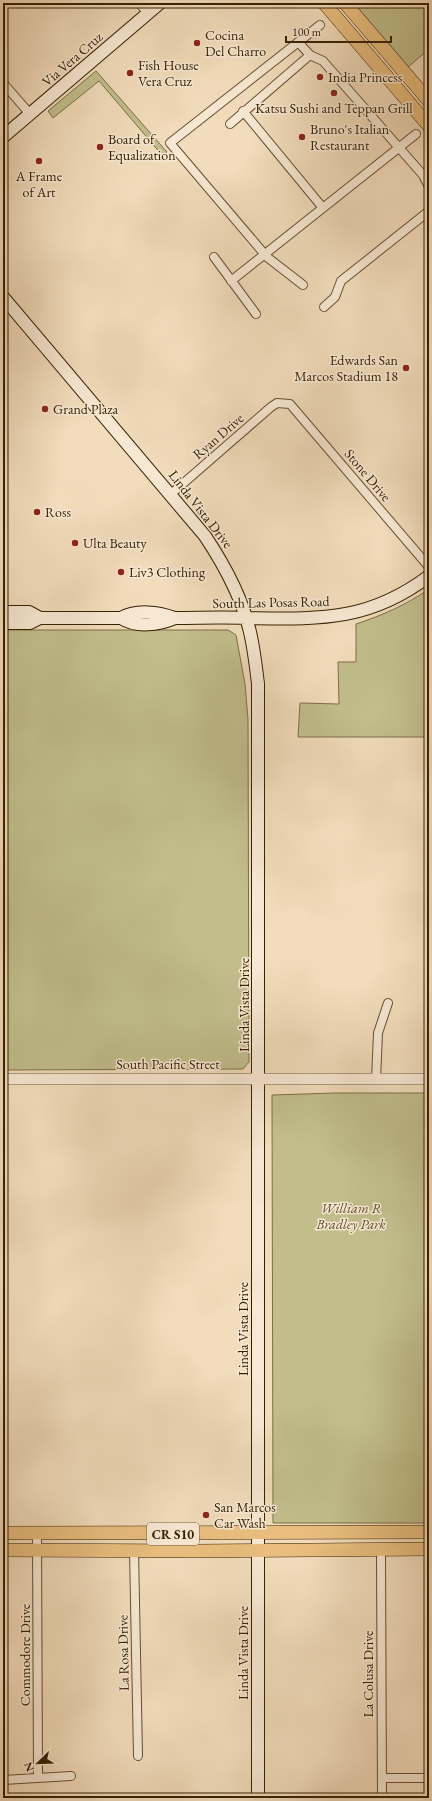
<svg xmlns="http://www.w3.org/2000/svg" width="432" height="1801" font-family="'EB Garamond',serif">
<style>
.green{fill:#c1be8c;stroke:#7c6f46}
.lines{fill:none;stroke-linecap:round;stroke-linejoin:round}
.minor-casing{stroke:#664f2f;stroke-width:10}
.tertiary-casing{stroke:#664f2f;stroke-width:12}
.secondary-casing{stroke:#372000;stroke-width:14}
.primary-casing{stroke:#372000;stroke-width:14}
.minor{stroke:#f7e8d3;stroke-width:8}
.tertiary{stroke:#f7e8d3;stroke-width:11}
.secondary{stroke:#f7e8d3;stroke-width:12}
.primary{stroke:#e9be7e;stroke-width:13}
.poi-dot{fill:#8f2418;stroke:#f7e8d3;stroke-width:1.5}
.labels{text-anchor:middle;stroke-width:3;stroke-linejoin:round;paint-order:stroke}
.shield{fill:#f7e8d3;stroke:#715c3f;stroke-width:1}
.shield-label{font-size:13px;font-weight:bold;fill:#372000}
.poi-label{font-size:14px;fill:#372000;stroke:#f7e8d3;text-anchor:start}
.street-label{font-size:14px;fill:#372000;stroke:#f7e8d3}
.park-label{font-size:14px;font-style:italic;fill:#604f2a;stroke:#f7e8d3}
</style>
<rect width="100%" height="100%" fill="#f2dcbb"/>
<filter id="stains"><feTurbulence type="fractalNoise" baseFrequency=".005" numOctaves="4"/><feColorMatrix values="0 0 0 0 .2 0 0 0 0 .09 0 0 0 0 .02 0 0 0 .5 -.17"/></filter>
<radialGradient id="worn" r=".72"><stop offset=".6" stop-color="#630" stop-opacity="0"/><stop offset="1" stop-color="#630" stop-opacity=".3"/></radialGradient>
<path class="green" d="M352,3H429V49L407,68Z
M96,71L167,152L162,155L99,81L53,118L48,111Z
M429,589V737H298L300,703L339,704L338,662H356V624C383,615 406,605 429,589Z
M3,630H228L236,635L245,684L248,719L249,1062L243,1069L3,1070Z
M335,1093H429V1523H273L272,1095Z"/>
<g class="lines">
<g class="minor-casing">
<path id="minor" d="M139,3L148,13
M298,42L310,55L323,61L423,175L429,187
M3,83L30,114
M243,111L323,208
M230,124L310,55
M214,257L256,314
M231,281L416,134
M303,285L267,257L170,143L320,25
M324,307L335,297L341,281L429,211
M171,494L271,407L277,403L290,404L429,567
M376,1079L378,1033L388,1003
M37,1533L38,1777
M381,1549L382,1798
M134,1550L138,1756
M382,1778H429
M3,1780L71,1776"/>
</g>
<g class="tertiary-casing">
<path id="tertiary" d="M3,1079H429"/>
</g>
<g class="secondary-casing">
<path id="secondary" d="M3,137L160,3
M3,297L205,536C225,566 242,597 250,632C254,649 256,667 258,684V1798
M3,612H29L40,618H121C136,609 159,612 175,618
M121,618C136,628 159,625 175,618C199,618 222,617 246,618C319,619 368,622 429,576
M3,623H30L40,618"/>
</g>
<g class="primary-casing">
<path id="primary" d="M324,3L429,126
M345,3L429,101
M3,1533L429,1532
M3,1550L196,1551L429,1549"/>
</g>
<use href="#minor" class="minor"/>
<use href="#tertiary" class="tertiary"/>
<use href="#secondary" class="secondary"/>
<use href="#primary" class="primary"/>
</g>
<g class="poi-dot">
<circle cx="197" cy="43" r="4"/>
<circle cx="130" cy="73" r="4"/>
<circle cx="320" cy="77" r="4"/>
<circle cx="334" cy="93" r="4"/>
<circle cx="302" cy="137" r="4"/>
<circle cx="100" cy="147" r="4"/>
<circle cx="39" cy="161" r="4"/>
<circle cx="406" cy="368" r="4"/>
<circle cx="45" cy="409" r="4"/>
<circle cx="37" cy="512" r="4"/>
<circle cx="75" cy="543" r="4"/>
<circle cx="121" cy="572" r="4"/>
<circle cx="206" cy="1515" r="4"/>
</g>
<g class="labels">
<rect class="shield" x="147" y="1523" width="52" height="22" rx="3"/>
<g class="shield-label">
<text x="173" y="1539">CR S10</text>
</g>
<g class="poi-label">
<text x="205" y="40">Cocina<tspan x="205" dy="16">Del Charro</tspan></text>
<text x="138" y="70">Fish House<tspan x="138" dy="16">Vera Cruz</tspan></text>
<text x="328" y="82">India Princess</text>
<text x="334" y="113" text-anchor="middle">Katsu Sushi and Teppan Grill</text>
<text x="310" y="134">Bruno's Italian<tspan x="310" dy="16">Restaurant</tspan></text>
<text x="108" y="144">Board of<tspan x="108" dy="16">Equalization</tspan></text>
<text x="39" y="181" text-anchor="middle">A Frame<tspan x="39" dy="16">of Art</tspan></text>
<text x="398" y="365" text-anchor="end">Edwards San<tspan x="398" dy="16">Marcos Stadium 18</tspan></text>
<text x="53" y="414">Grand Plaza</text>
<text x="45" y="517">Ross</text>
<text x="83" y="548">Ulta Beauty</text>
<text x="129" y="577">Liv3 Clothing</text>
<text x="214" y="1512">San Marcos<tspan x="214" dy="16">Car Wash</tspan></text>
</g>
<g class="street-label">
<text transform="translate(72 59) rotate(-41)" y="5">Via Vera Cruz</text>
<text transform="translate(218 436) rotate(-41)" y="5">Ryan Drive</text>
<text transform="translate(368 475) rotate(50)" y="5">Stone Drive</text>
<text transform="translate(201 509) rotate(52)" y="5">Linda Vista Drive</text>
<text transform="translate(271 602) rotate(-1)" y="5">South Las Posas Road</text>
<text transform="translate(244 1005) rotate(-90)" y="5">Linda Vista Drive</text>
<text x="168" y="1069">South Pacific Street</text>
<text transform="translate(243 1329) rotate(-90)" y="5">Linda Vista Drive</text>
<text transform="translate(123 1653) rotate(-91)" y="5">La Rosa Drive</text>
<text transform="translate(243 1653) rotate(-90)" y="5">Linda Vista Drive</text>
<text transform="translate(25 1655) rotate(-90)" y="5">Commodore Drive</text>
<text transform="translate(368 1674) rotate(-90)" y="5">La Colusa Drive</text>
</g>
<g class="park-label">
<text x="351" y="1213">William R<tspan x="351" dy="16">Bradley Park</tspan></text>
</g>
</g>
<rect width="432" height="1801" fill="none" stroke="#f2dcbb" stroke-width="16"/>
<rect x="4" y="4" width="424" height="1793" fill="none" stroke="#372000" stroke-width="2"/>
<rect x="8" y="8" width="416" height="1785" fill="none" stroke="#372000"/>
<g transform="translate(38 1763) rotate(247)" stroke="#f7e8d3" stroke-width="3" paint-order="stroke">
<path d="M0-3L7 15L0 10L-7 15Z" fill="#372000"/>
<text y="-6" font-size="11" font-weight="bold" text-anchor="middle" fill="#372000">N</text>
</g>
<path d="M286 36v6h105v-6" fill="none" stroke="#372000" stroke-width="2"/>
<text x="292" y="36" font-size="12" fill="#372000" stroke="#f7e8d3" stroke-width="3" paint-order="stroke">100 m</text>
<rect width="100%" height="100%" filter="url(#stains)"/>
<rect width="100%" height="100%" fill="url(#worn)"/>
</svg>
